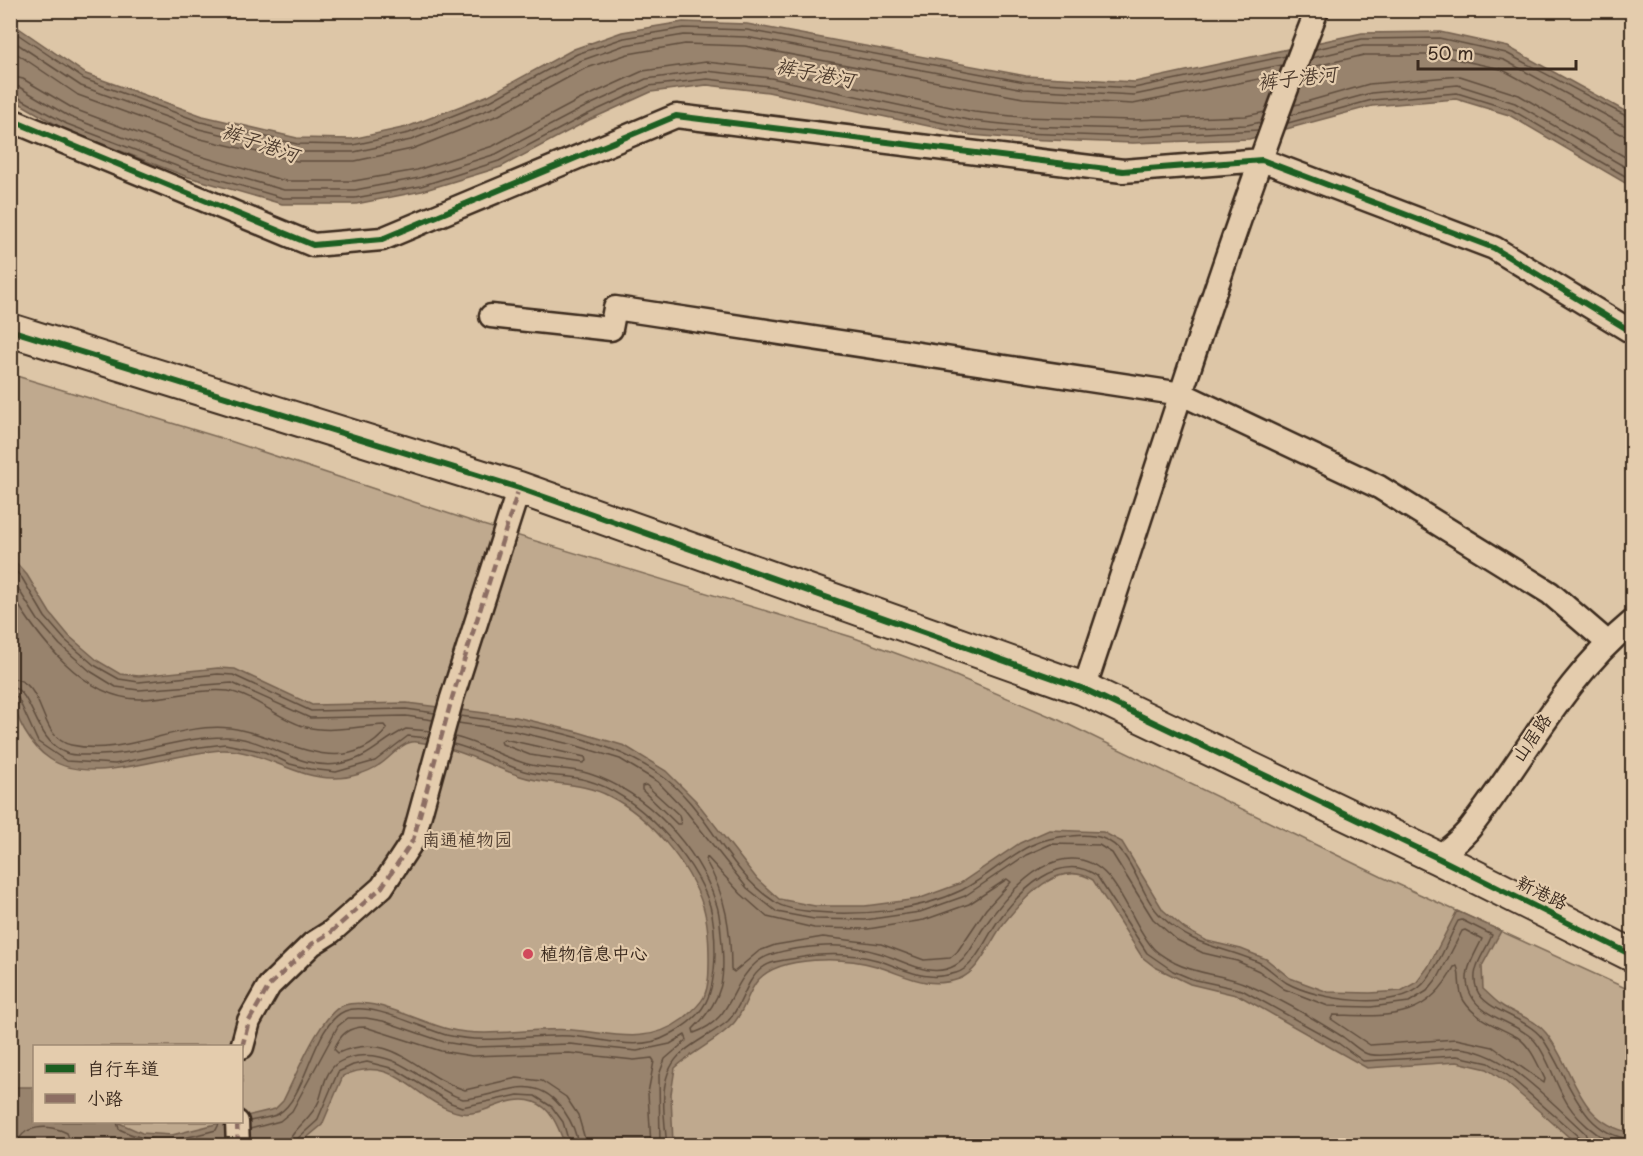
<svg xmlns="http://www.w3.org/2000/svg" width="1643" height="1156" font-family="'Playpen Sans','LXGW WenKai TC',sans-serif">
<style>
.green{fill:#bfa98e;stroke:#7d6a56;stroke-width:1.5;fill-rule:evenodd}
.water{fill:#98836d;stroke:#735f4d;stroke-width:1.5}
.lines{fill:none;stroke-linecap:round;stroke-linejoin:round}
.shore{stroke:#604e3e;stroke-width:1.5}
.street-casing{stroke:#3b2a1e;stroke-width:27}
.secondary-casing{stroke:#3b2a1e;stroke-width:36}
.street{stroke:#e4ccad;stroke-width:22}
.secondary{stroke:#e4ccad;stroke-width:32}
.quiet{stroke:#8d6e63;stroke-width:4.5;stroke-dasharray:9 4.5;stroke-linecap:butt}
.cycleway-casing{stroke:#e4ccad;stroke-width:10}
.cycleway{stroke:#1b5e20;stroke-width:6}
.poi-dot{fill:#d1495b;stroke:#e4ccad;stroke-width:2}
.labels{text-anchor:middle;stroke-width:4.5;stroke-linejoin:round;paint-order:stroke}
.street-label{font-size:18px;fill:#3b2a1e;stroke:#e4ccad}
.park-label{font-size:18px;fill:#4f3d2f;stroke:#e4ccad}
.poi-label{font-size:18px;fill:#3b2a1e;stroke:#e4ccad;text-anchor:start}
.water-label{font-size:20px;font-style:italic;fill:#4e3c2e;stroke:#e4ccad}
</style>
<rect width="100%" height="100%" fill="#ddc6a7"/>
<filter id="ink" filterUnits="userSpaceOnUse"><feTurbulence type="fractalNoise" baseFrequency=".0167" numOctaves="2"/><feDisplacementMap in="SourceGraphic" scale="12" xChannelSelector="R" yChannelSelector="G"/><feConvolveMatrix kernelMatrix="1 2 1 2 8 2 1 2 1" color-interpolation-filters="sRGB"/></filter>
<g filter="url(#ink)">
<path class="green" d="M10,374L221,438L483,525L852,637L944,671L1059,720L1382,877L1632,991V1145H11ZM34,1046H242V1122H34Z"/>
<path class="water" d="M10,22L86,74L203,116L297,138L352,139L407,127L489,95L574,49L622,32L683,22L747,24L1026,76L1135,82L1362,33L1440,32L1508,47L1632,115V187L1509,115L1456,99L1372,106L1249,139L1133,143L1020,139L971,135L768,92L707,85L651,92L589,120L501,167L422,191L356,204H282L185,176L64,129L12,99Z
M10,556L27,575L50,613L69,636L98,661L120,674L139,676L218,668L235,669L312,705L407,703L516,717L578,732L625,746L666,771L696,801L757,879L779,899L815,906H865L918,899L959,884L1020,843L1049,830L1103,832L1122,842L1163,910L1185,929L1207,941L1241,949L1266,959L1290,978L1328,992L1370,993L1401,991L1417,982L1428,967L1457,911L1501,931L1482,966L1483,989C1490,995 1496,1002 1504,1007C1519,1016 1535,1019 1546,1033C1576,1071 1576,1122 1632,1133V1145H1578L1506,1082L1487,1069L1457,1062L1367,1068L1240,996L1190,984L1155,967L1142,957L1093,880C1059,858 1024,898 1004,923C991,939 980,972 959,979C926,990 906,975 876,966C845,957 781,955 758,980C747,993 745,1011 733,1024C717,1041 693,1051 675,1068L671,1094L673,1145H565C559,1129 552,1108 534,1102C509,1093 485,1117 461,1113C416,1105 397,1051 343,1076L322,1125L298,1145L68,1146L53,1141L11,1145V1087H34V1122H117L142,1133L172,1135L224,1122H242V1117L275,1109L283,1101C295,1078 321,1012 344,1005C374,996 419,1022 448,1029C489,1039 530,1027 572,1030C612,1033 647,1046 683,1019C690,1013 699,1006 704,997C709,985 709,972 709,959C709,942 708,922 703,906C689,863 649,816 609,796C581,781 549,786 520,776C486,764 454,746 417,742C402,740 391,758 379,765C367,773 349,778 335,778C295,779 263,750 223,750C176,751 92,788 50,759C29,745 16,719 11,695C8,680 11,663 11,648C11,617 11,587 10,556Z"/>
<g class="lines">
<path class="shore" d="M10,29L84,79L201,122L297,144L353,145L409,133L492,100L577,54L624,38L684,28L747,30L1025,82L1134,88L1286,56
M10,39L81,86L199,129L297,152H354L411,140L495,107L580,61L625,45L684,35L746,37L1024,89L1134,95L1282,65
M10,49L78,95L196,138L297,161H355L412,149L499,115L584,69L628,54L685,44L745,46L1023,98L1133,104L1279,75
M1316,49L1362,39L1439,38L1506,53L1632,119
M1312,58L1363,46H1438L1504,60L1624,125L1632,127
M1308,68L1364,55H1437L1501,69L1621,134L1632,136
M10,76L23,79L74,109L193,154L285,181H354L417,170L493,146L579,100L643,71L706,62L772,69L974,112L1021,117L1133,120L1246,116L1265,112
M10,85L19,87L70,117L190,163L284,190H355L419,178L496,154L583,108L646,79L706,71L771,78L973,121L1021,126L1133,129L1247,125L1261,122
M10,93L67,124L187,170L283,198H355L421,186L499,161L586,115L649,86L707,79L769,86L972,129L1020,133L1133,137L1258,130
M1295,105L1369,84L1460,76L1519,95L1632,161
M1291,115L1371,93L1458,85L1515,103L1632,171
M1288,123L1372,100L1457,93L1512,110L1632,180
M10,565L22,578L45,617L65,640L94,665L119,679L139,682L218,674L233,675L311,711L406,709L435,713
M10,576L38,620L60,645L90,671L116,687L139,690L232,683L310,718L406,716L433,720
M10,591C36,635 84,701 142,699C168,698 203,688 228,691C256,696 279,720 306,727C331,733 359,726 384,725L387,729C342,784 283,734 230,728C176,722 125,757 71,745C36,737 47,680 10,678
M10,687C33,688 34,741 66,753C73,756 82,755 89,755C135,757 178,737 224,737C264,736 298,770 338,764C372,758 378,742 406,729L430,731
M10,695L18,698L38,742L66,761L115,764L192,748L225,744L265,752L290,764L310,769L336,772L375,761L408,736L428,738
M460,716C529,725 601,735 659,774C707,806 726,871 775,902C784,909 804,911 815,912C862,916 919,911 962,890C1003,869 1021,837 1072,836C1081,835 1093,835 1102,838C1134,849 1138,895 1162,917C1195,948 1219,945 1258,962C1269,967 1277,977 1287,983C1317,1000 1397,1012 1423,984C1439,966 1447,942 1458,921L1462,920L1492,935C1485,954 1469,968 1477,990C1485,1011 1528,1018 1542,1038C1568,1074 1579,1135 1632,1139
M458,723L514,731L574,745L620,759L658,782L685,810L747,888L777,912L814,919L865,920L920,912L965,896L1026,855L1051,844L1099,845L1112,853L1153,919L1177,940L1203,953L1237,961L1259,971L1284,989L1328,1006L1371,1007L1409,1002L1427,991L1439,976L1462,931L1465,930L1482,939C1474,957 1460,974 1471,995C1483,1019 1517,1022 1534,1040C1547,1055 1553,1077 1562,1094C1573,1117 1598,1140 1624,1146
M455,737C480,743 502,757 527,764C547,770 570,767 590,774C646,792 698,847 716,903C720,913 720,924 721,934C726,978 724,999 693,1029L694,1033C734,1019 729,985 757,962C772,950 806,947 825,946C842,945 862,948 879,953C903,960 931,980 956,965C968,958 975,941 982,930C1001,902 1035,858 1073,859C1118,860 1128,921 1153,948C1158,954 1168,959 1175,963C1198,975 1225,974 1248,985C1280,999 1313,1018 1343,1037C1350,1042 1357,1049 1365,1053C1378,1060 1437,1048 1457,1048C1506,1050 1550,1102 1585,1133L1590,1146
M504,739L585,757L586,761L583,763L530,755L502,744L501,741Z
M646,785L679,815L681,824H677L642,790V786Z
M707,857L741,894L767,917L814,928L868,929L924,920L969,904L1007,879L1011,882L986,909L957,952L950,958L924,960L881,944L823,937L775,945L759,951L734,972L731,970C731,930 726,896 706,861Z
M1457,966C1461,976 1457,990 1464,1001C1476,1020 1499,1027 1517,1037C1531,1046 1538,1065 1545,1079L1544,1083L1493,1047L1456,1039L1370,1045L1331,1019L1333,1015C1387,1016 1426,1022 1454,967Z
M250,1121C258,1119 270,1118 278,1114C307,1098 312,1025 345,1011C371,1001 420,1028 446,1035C488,1045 529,1034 570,1036C603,1038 638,1053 669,1035C707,1015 714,995 715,954C715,939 714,920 710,906C695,856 637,794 586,780C566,775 544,777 524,771C500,764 478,750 453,744
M117,1122L119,1129C154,1147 180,1140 216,1130L220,1122
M250,1129L280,1121L292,1111L338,1026L348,1018H366L383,1021L444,1042L475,1047L570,1044L637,1051L670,1044L685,1035L687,1040L665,1059L659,1075L660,1146
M18,1146C19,1124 52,1124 67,1133L72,1146
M288,1146C289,1131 312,1119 319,1101C323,1090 324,1077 333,1067C338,1061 350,1057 358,1056C400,1050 427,1088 463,1099C502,1097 534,1068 564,1111C571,1121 577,1134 578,1146
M295,1146L297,1139L317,1121L338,1072L353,1065L367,1062L395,1069L451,1103L462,1107L518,1095L535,1096L552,1107L563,1122L570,1146
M587,1146L578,1115L566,1097L542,1081L517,1078L465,1090C417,1076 395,1029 338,1053L334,1049C341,1034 348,1027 365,1027L441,1051L472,1056L569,1053L634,1060L652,1058L654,1061L648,1093L651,1146
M667,1146C664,1114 656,1074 683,1052C697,1040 714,1033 728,1021C743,1006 744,982 762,968C771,961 785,960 797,958C824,953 850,953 877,960C906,969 923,983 956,973C975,968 987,936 998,921C1019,892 1060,849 1097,876L1147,953L1173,971L1192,979L1242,990L1338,1043L1363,1061L1457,1056L1489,1063L1510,1077L1580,1138L1582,1146"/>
<g class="street-casing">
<path id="street" d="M11,120L313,245L382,239L676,116L1123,171L1262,160L1494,248L1632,332
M491,316L611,329L615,308L1182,394L1379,487L1550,593L1607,642
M1084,689C1160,462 1229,233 1317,10
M1438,858C1449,848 1462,839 1471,827C1525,758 1564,678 1632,622
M242,1047L249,1021L269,986L312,944L331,932L382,887L413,840L452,698L519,488
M237,1122L238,1146"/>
</g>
<g class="secondary-casing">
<path id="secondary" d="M10,330L519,488L1084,689L1438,858L1632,955"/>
</g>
<use href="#street" class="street"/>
<use href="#secondary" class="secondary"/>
<path class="quiet" d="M242,1047L249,1021L269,986L312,944L331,932L382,887L413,840L452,698L519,488
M237,1122L238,1146"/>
<g class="cycleway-casing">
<path id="cycleway" d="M11,120L313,245L382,239L676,116L1123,171L1262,160L1494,248L1632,332
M10,330L519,488L1084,689L1438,858L1632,955"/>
</g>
<use href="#cycleway" class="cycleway"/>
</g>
</g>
<circle class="poi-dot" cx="528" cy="954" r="6"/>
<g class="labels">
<g class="street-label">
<text transform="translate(1532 738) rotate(-55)" y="6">山居路</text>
<text transform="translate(1542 893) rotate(26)" y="6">新港路</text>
</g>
<g class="park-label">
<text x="467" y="846">南通植物园</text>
</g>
<g class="poi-label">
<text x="540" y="960">植物信息中心</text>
</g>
<g class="water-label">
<text transform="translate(815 73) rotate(11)" y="7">裤子港河</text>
<text transform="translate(1297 78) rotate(-6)" y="7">裤子港河</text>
<text transform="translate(260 143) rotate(19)" y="7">裤子港河</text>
</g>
</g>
<rect width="1643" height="1156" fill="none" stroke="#e4ccad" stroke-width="36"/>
<rect x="18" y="18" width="1607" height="1120" fill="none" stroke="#3b2a1e" stroke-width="2" filter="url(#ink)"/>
<rect x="33" y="1045" width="210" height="78" fill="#e4ccad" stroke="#a08b74" stroke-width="1.5"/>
<rect x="45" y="1064" width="30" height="9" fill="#1b5e20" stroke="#a08b74" stroke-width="1.5"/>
<text x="87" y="1075" font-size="18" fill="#3b2a1e">自行车道</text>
<rect x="45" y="1094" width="30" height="9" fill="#8d6e63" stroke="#a08b74" stroke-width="1.5"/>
<text x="87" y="1105" font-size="18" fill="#3b2a1e">小路</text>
<path d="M1418 60v9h158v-9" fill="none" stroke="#3b2a1e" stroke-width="3"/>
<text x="1427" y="60" font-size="18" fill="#3b2a1e" stroke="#e4ccad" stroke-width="4.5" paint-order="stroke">50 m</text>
</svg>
